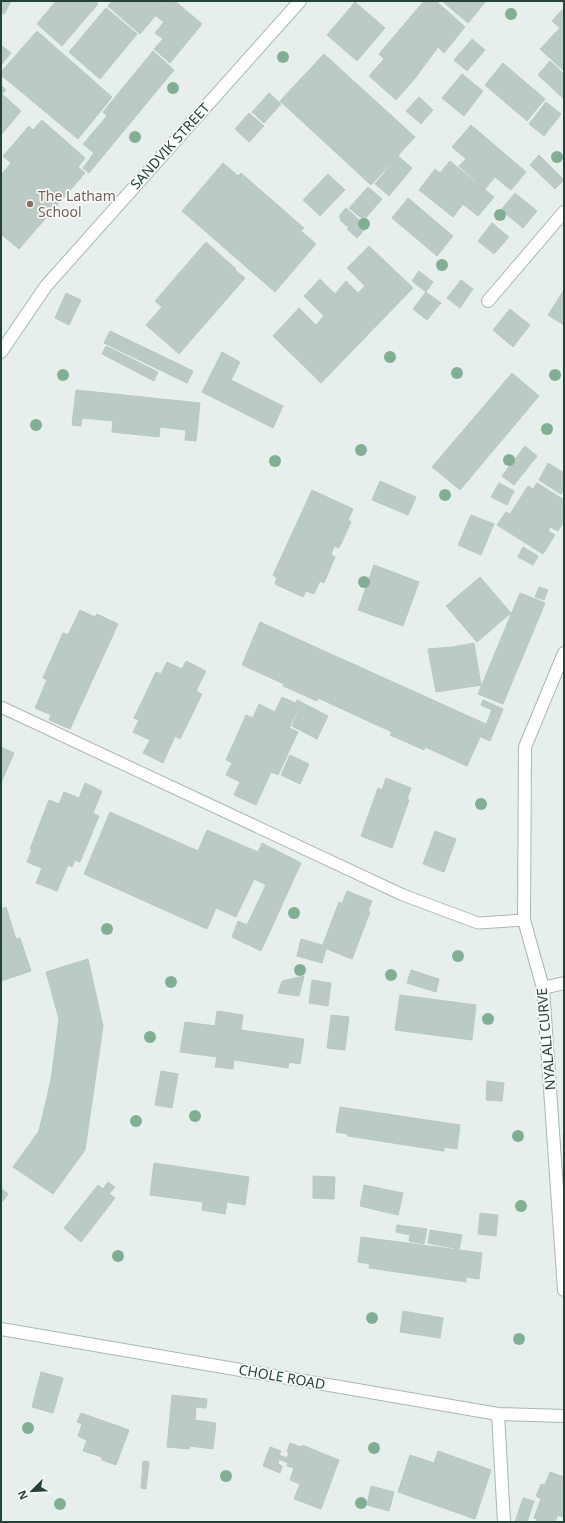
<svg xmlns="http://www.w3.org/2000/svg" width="565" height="1523" font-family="'Noto Sans',sans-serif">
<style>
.building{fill:#bbcac4;stroke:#b8c9c2}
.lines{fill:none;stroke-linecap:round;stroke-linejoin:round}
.service-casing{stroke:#a8b8b2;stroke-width:13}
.minor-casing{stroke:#a8b8b2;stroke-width:14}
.tertiary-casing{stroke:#a8b8b2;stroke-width:14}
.service{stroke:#fff;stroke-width:11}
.minor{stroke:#fff;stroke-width:12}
.tertiary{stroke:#fff;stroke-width:12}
.tree{fill:#80af93}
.education-dot{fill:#8d6e63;stroke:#f7fbf9;stroke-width:1.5}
.labels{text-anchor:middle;stroke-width:3.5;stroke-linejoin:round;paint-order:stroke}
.street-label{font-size:14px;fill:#24423a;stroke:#f7fbf9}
.education-label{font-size:14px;fill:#785e54;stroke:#f7fbf9;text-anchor:start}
</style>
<rect width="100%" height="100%" fill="#e6efeb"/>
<path class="building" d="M1,1H11L4,14L1,12Z
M56,1H95L98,4L62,46L37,24Z
M112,1H168L140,34L108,6Z
M169,1H175L202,24L170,63L154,49L163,39L155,33L164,22L156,16Z
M424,1H436L465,27L444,53L438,47L416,77L396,100L369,76L384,59L379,54Z
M442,1H486L468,23Z
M355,2L385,28L357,61L327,35Z
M106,8L137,34L100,79L69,52Z
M564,8V71L540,49L560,28L552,21Z
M37,31L112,97L78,139L1,75V72Z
M472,39L485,50L467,71L454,60Z
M1,45L11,53L1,65Z
M153,51L174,70L89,173L83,168L94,153L83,144L107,116L103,112Z
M324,54L415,137L371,185L280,101Z
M550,61L564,74V99L538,75Z
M503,63L545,99L527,121L485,85Z
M462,74L483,91L464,116L442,98Z
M1,85L6,90L2,94L21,111L1,135Z
M269,93L281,104L264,123L252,112Z
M419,97L433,110L421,124L406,111Z
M546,102L561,114L544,136L529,124Z
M249,113L264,126L249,142L235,129Z
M42,120L85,158L78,167L85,173L19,249L1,234V175L11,163L3,156L29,126L33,130Z
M471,125L526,172L511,190L495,177L485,189L459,166L466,159L452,147Z
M539,155L564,180L555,189L530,165Z
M398,156L412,168L389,196L375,184Z
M450,161L494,197L478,216L463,204L453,217L419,190L435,169L440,173Z
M223,163L238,176L241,173L304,228L301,231L316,244L275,292L182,211Z
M328,174L345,190L320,216L303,200Z
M368,187L382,199L364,220L349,208Z
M515,193L537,211L523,228L501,210Z
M408,198L453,236L437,256L392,218Z
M346,208L367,227L357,238L347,229L349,228L340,220L341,219L339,216Z
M492,223L509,237L494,254L478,241Z
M206,242L236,269L235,270L245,278L179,354L146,325L162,307L155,301Z
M369,246L413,288L321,383L273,336L299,308L316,325L324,316L304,296L320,279L335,294L346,281L358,293L365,286L347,268Z
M419,271L433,282L426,292L412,281Z
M461,280L473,289L460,308L447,298Z
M564,290V325L548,315Z
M426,292L441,303L427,320L413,309Z
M66,293L81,300L69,325L55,318Z
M510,309L530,325L513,347L493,330Z
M110,331L193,371L187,383L104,343Z
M106,346L158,372L154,381L102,354Z
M222,352L240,362L231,380L283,406L273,428L202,392Z
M512,373L539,396L460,490L432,467Z
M76,390L200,403L196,441L185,440L186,430L160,427L159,437L112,432L113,421L82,418L81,426L72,425Z
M525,446L537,456L514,485L502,476Z
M548,463L564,473V489L561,494L539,480Z
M380,481L416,497L408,515L372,500Z
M499,483L514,491L507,505L491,497Z
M537,483L564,500V522L558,531L550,527L548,531L555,535L543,554L497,525L506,512L510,514L528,486L533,489Z
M312,490L353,509L348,520L351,522L339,548L334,546L331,555L335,557L324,583L320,581L314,594L306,591L303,597L275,584L277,578L273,575Z
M471,515L494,524L481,555L458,545Z
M523,547L538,556L533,565L518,557Z
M374,565L419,582L403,626L358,610Z
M480,577L511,613L477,642L446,606Z
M539,587L548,590L544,600L535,597Z
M520,593L545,603L503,704L478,694Z
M80,610L95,617L97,614L118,624L70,729L49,720L51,715L35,708L47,680L43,678L63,633L68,635Z
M260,622L486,724L467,766L425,747L424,750L390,735L392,732L318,698L317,701L283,686L284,684L242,665Z
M474,643L481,685L436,692L428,649L453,647Z
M186,661L206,671L196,691L202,694L180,739L175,736L163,763L143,753L150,740L133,732L139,720L134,718L156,672L161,674L167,662L182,669Z
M282,697L300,705L289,728L298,732L278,775L271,772L256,805L234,795L240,782L226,775L232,763L226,760L246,715L253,718L259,704L275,712Z
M297,700L328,716L317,739L292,726L301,705L296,703Z
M483,700L503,709L490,741L481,737L492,710L481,705Z
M1,747L14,753L1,783Z
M290,755L309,764L300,784L281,775Z
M386,778L411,788L407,799L409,800L392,848L361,836L378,788L382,790Z
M85,783L102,791L93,813L99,816L80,862L75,860L72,867L68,865L57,891L36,883L42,868L27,862L32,849H30L49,800L59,804L64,792L79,798Z
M110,812L198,851L207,830L258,852L262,843L301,863L261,951L232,937L238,921L247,925L266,885L254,879L236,917L216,908L207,929L84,874Z
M435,831L456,839L444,872L423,864Z
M347,891L372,901L368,911L370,912L352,959L322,947L339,902L342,904Z
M6,907L16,939L20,938L31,971L1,981V909Z
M301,939L322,945L321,947L326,949L322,963L297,956Z
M88,959L103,1026L85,1150L53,1194L13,1167L39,1131L51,1080L59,1019L46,972Z
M411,970L439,979L436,992L407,983Z
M304,976L299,996L278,993L282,981Z
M312,980L331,983L328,1006L309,1003Z
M400,995L476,1005L472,1040L395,1030Z
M217,1011L243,1015L241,1030L304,1039L300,1064L289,1062L288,1068L234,1060L233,1069L215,1067L217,1057L180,1052L185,1022L215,1026Z
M331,1015L349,1017L345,1050L327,1048Z
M161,1071L178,1074L172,1108L155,1105Z
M487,1081L504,1083L502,1101L486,1100Z
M340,1107L460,1125L457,1149L444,1147V1151L348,1136V1134L336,1132Z
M154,1163L249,1177L245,1205L227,1202L225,1214L202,1210L203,1202L150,1195Z
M313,1176L335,1177L334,1199L313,1198Z
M108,1182L115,1187L109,1194L115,1198L81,1242L64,1228L98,1185L103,1189Z
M364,1185L403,1193L398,1215L360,1206Z
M1,1188L8,1194L3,1201L1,1200Z
M480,1213L498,1215L496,1236L478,1234Z
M397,1225L427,1229L424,1244L409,1241L410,1235L396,1232Z
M430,1230L462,1235L459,1249L428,1243Z
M361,1237L482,1253L479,1279L466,1277V1282L369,1268L370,1264L358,1262Z
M403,1311L443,1318L440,1338L400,1332Z
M41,1372L63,1378L53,1413L32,1407Z
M172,1395L207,1399L206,1408L196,1407L195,1420L216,1423L213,1449L190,1446L189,1449L167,1447Z
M81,1413L129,1430L116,1465L102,1460V1457L83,1451L87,1440L78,1436L82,1424L77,1422Z
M290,1443L301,1447L302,1445L339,1460L321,1509L294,1499L300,1484L290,1480L294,1468L287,1466L288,1463L279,1459L278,1464L282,1466L280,1473L263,1466L270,1447L281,1451L279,1455L287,1458L289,1452H287Z
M438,1451L491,1470L475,1519L398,1492L410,1455L434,1463Z
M143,1461L149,1462L146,1489L141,1488Z
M550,1472L564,1477V1514L563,1517L558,1515L555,1522L541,1521L538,1522L536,1521L537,1519L534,1518L541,1499L536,1496L541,1484L545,1485Z
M371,1486L394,1492L389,1511L367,1505Z
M523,1498L534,1501L527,1522H515Z"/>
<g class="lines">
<g class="service-casing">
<path id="service" d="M1,707L403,895L478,923L524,920"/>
</g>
<g class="minor-casing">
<path id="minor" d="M488,301L564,212
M1,352L46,286L300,1
M564,653L525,747L524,920L543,988L564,1290
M543,988L564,983
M498,1414L504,1522"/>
</g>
<g class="tertiary-casing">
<path id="tertiary" d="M1,1329L498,1414L564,1416"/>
</g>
<use href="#service" class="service"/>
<use href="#minor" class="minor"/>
<use href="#tertiary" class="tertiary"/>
</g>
<g class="tree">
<circle cx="511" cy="14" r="6"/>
<circle cx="283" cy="57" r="6"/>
<circle cx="173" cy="88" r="6"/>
<circle cx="135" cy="137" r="6"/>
<circle cx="557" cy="157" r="6"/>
<circle cx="500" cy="215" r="6"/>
<circle cx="364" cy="224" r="6"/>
<circle cx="442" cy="265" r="6"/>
<circle cx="390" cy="357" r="6"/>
<circle cx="457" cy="373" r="6"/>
<circle cx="63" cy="375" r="6"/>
<circle cx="555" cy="375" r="6"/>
<circle cx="36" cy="425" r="6"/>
<circle cx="547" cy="429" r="6"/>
<circle cx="361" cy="450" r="6"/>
<circle cx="509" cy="460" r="6"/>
<circle cx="275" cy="461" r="6"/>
<circle cx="445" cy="495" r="6"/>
<circle cx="364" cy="582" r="6"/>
<circle cx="481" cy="804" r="6"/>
<circle cx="294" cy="913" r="6"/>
<circle cx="107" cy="929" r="6"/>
<circle cx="458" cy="956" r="6"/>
<circle cx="300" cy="970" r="6"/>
<circle cx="391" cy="975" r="6"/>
<circle cx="171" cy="982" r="6"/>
<circle cx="488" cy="1019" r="6"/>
<circle cx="150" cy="1037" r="6"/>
<circle cx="195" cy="1116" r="6"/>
<circle cx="136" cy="1121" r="6"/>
<circle cx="518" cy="1136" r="6"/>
<circle cx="521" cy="1206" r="6"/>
<circle cx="118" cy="1256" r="6"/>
<circle cx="372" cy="1318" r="6"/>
<circle cx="519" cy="1339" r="6"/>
<circle cx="28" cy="1428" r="6"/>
<circle cx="374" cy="1448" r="6"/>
<circle cx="226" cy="1476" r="6"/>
<circle cx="361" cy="1503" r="6"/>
<circle cx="60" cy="1504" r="6"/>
</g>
<circle class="education-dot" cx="30" cy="204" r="4"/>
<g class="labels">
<g class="street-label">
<text transform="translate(170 146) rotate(-48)" y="5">SANDVIK STREET</text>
<text transform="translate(546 1039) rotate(-95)" y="5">NYALALI CURVE</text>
<text transform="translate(282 1377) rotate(10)" y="5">CHOLE ROAD</text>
</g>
<g class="education-label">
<text x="38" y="201">The Latham<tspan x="38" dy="16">School</tspan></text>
</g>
</g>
<rect width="565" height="1523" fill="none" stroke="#24423a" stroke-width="4"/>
<g transform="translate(32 1491) rotate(246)" stroke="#f7fbf9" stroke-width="3" paint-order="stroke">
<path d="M0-3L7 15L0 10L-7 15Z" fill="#24423a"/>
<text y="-6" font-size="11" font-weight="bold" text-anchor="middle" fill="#24423a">N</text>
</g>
</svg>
